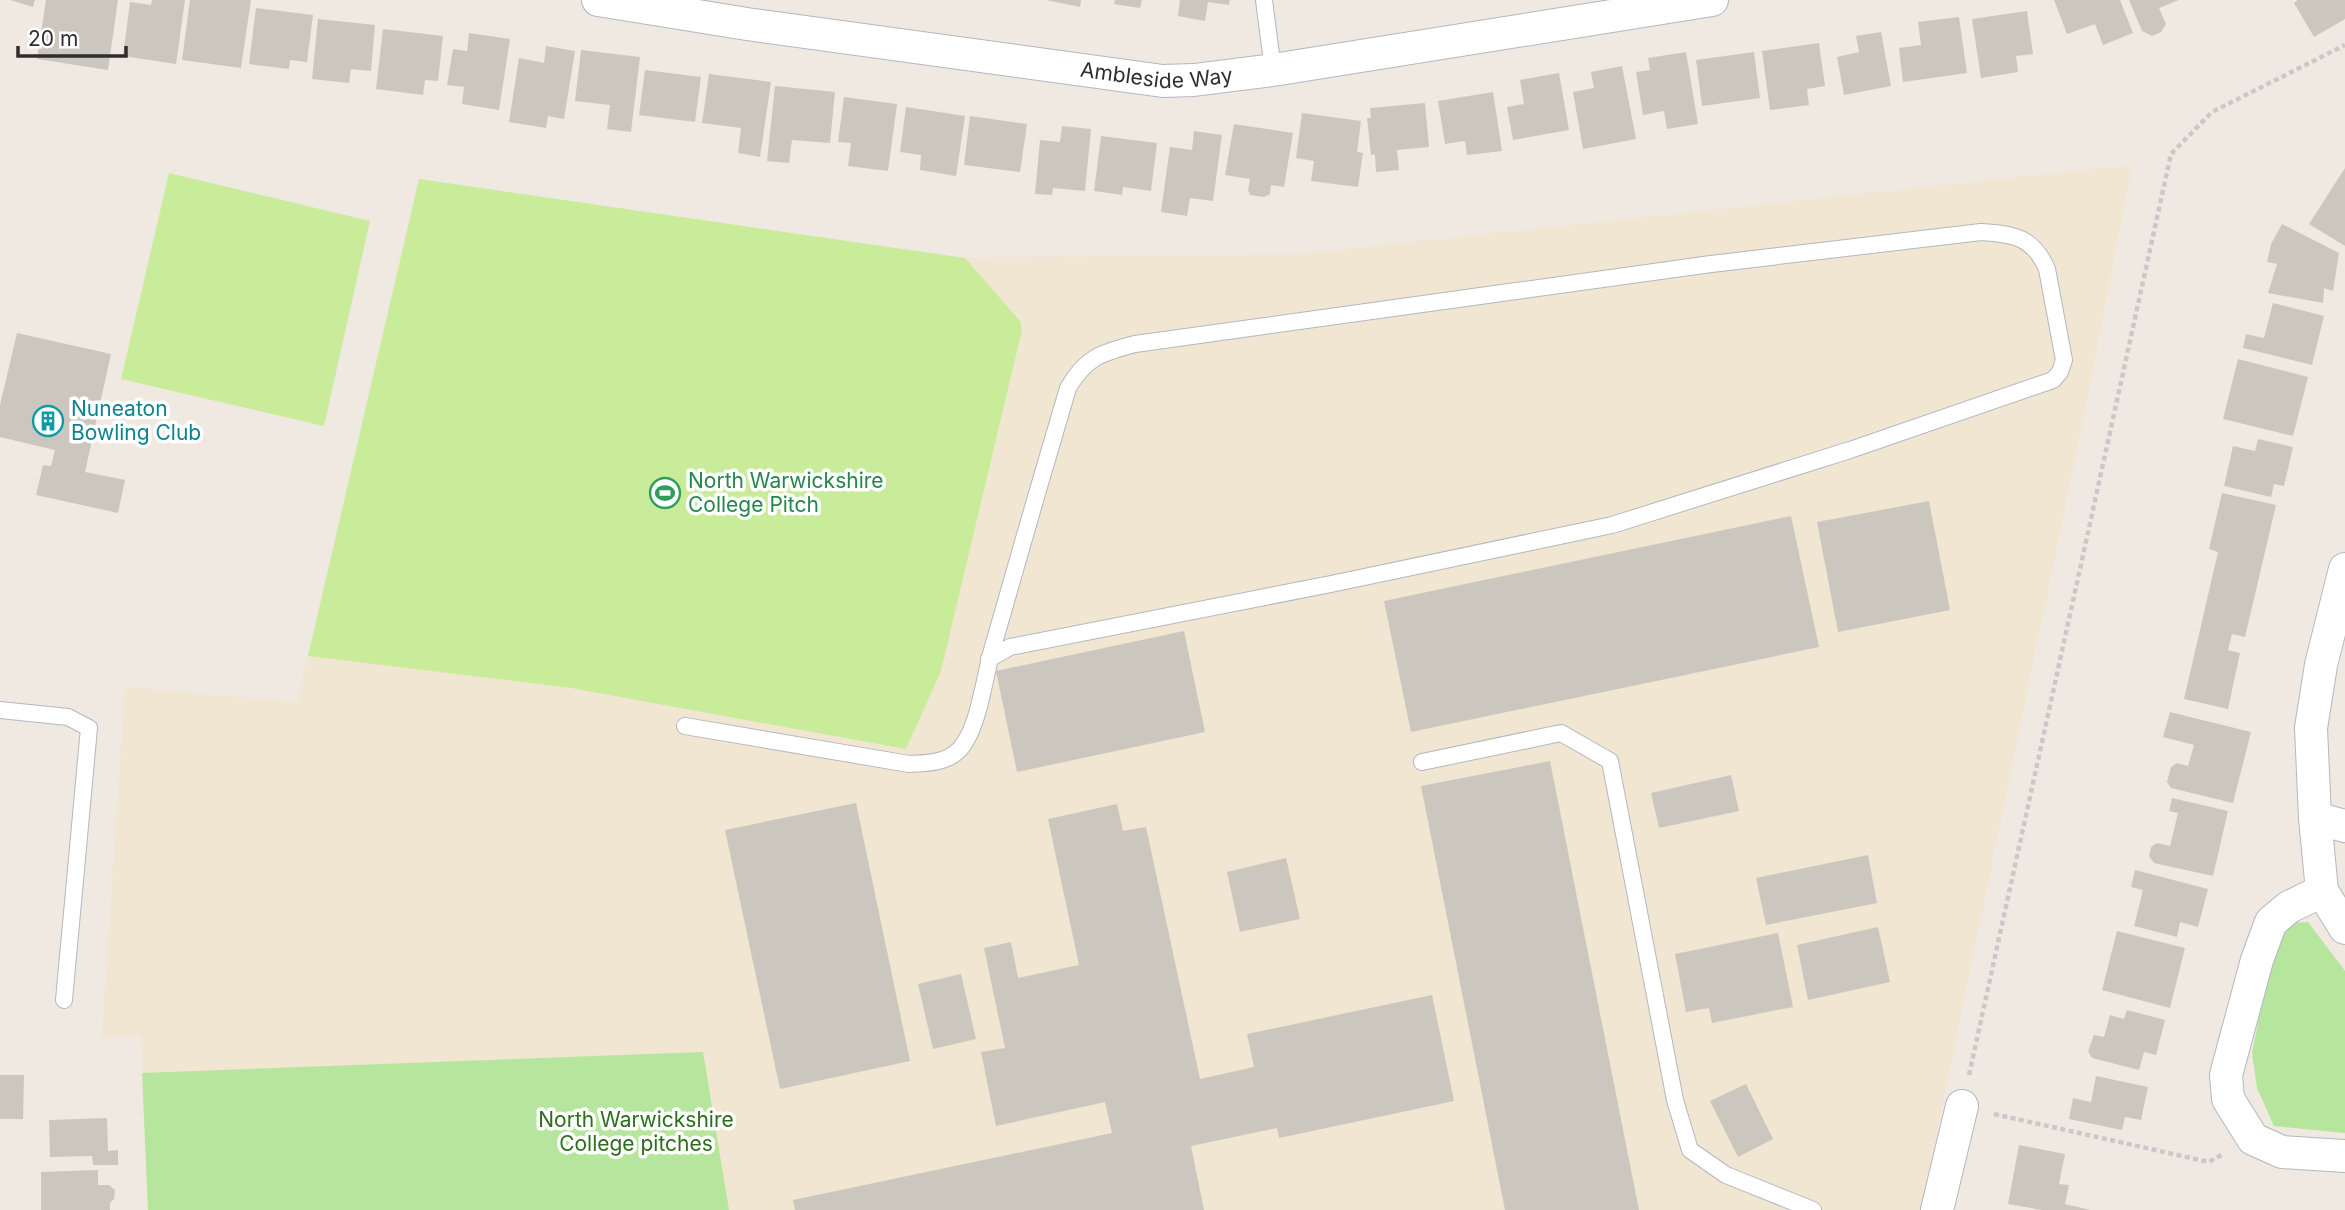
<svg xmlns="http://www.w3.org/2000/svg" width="2345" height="1210" font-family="Inter,sans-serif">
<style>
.education{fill:#f0e6d1}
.green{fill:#b6e59e}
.pitch{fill:#c9ec9a}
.building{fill:#cbc7bf}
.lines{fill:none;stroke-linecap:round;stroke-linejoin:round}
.lane-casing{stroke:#b4b7c1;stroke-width:18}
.street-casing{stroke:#b4b7c1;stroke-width:34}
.path{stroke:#c9c9c9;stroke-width:4.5;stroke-dasharray:5 3.5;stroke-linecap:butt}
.lane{stroke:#fff;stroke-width:16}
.street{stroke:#fff;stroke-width:32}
.labels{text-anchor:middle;stroke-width:7;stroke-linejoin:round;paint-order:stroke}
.street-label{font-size:21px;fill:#2e2e2e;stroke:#fff}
.culture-label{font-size:21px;fill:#0d838f;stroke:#fff;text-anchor:start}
.leisure-label{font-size:21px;fill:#27864d;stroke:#fff;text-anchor:start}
.park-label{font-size:21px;fill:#2c6e1b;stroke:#fff}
</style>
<rect width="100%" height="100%" fill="#efe9e1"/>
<path class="education" d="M2132,165L2088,395L1921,1210H148L141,1036L102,1038L125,687L297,702L419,179L965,258L1300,254Z"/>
<path class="green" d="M2308,922L2345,971V1133L2274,1126L2257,1088L2252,1053L2262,1003L2279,942L2293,923Z
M703,1052L729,1210H148L142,1073Z"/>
<path class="pitch" d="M169,173L370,221L324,426L121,379Z
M419,179L965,258L1020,321L1022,330L941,671L906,749L571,688L308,656Z"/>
<path class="building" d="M10,0H35L33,7Z
M46,0H118L108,70L37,59Z
M152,0H185L176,64L123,56L130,2L151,5Z
M190,0H251L241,68L182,60Z
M1046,0H1081L1080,7Z
M1115,0H1142L1140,8L1114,4Z
M1180,0H1230L1229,5L1208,2L1205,21L1178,16Z
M2054,0H2120L2133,33L2103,45L2095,24L2067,34Z
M2129,0H2179L2159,8L2166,24L2161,32L2152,36L2142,31Z
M2298,0H2345V19L2314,37L2294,3Z
M256,8L313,15L307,62L290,60L289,69L249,64Z
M2027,11L2033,54L2016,56L2018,72L1981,78L1972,19Z
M1959,17L1967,73L1903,82L1899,48L1921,45L1918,22Z
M318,19L375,25L371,71L351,69L349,83L312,79Z
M383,29L443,36L438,81L425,80L423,95L376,89Z
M1881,32L1891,86L1844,95L1837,57L1859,52L1856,36Z
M469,33L510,39L499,110L462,104L464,87L447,85L453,49L467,51Z
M1819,43L1825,86L1807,89L1809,105L1770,110L1762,51Z
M546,46L575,51L564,119L548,116L546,128L509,122L519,58L544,63Z
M581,50L640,57L631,132L607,129L610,105L575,101Z
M1686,52L1698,124L1667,129L1664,111L1643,115L1636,72L1650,70L1648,58Z
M1754,52L1760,98L1702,106L1696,60Z
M1622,66L1636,139L1583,149L1573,92L1594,88L1591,72Z
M645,70L701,77L695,122L639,115Z
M1559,73L1569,130L1513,140L1507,107L1524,104L1520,80Z
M709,74L771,82L760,157L738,153L741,128L702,123Z
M775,86L835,92L830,143L792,140L789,163L767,161Z
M1493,92L1502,151L1467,155L1465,141L1445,144L1438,101Z
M844,97L897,104L888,171L848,166L851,143L838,142Z
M1425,103L1429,147L1397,150L1399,170L1376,172L1375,154L1371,155L1367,118H1371L1370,108Z
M906,107L965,116L956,176L920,170L921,155L900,152Z
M1302,113L1361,121L1357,152L1363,153L1358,187L1311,181L1314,161L1296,158Z
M970,116L1027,124L1020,172L964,165Z
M1234,124L1293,133L1284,187L1271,185L1270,194L1264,197L1250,195L1248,190L1250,179L1225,175Z
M1062,126L1091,129L1085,191L1053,188L1052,195L1035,194L1040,140L1060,142Z
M1194,131L1222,135L1213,201L1190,198L1187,216L1161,212L1170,147L1192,150Z
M1101,136L1157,143L1151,191L1123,187L1122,195L1094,191Z
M2345,168V246L2309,224Z
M2282,224L2339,253L2333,291L2324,288L2323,303L2268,293L2277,264L2267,262L2271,244Z
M2273,303L2324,316L2312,365L2243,348L2246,334L2264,338Z
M17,333L111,354L85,472L125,480L118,513L36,495L43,465L51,466L55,450L0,437V405Z
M2238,359L2308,377L2293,436L2223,419Z
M2258,439L2293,447L2284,486L2274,484L2271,497L2224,486L2233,446L2255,451Z
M2222,493L2276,505L2245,637L2232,634L2228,650L2240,653L2228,709L2184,699L2218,552L2209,549Z
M1929,501L1950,610L1838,632L1817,522Z
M1791,516L1819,647L1411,732L1384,601Z
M1184,631L1205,732L1017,772L996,671Z
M2170,712L2251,732L2233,803L2171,788L2167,782L2171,767L2177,763L2188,766L2194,745L2163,737Z
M1550,761L1639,1210H1505L1421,786Z
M1731,775L1739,811L1659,828L1651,793Z
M2172,798L2228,811L2213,876L2154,863L2149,856L2151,847L2157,843L2170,846L2178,813L2169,811Z
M856,803L910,1061L780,1089L725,830Z
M1117,804L1123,831L1146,827L1200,1079L1254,1067L1247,1034L1432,995L1454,1101L1279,1138L1277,1128L1191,1146L1204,1210H795L793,1200L1112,1133L1105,1102L996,1126L981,1052L1005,1048L984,948L1011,942L1018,978L1079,965L1048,819Z
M1868,855L1877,903L1766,925L1756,878Z
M1286,858L1300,919L1240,932L1227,872Z
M2135,870L2208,889L2198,927L2180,922L2177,937L2134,926L2143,890L2131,887Z
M1878,927L1890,982L1808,1000L1797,945Z
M2117,931L2185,948L2170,1008L2102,990Z
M1778,933L1793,1007L1712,1023L1709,1008L1686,1012L1675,954Z
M961,974L976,1039L933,1049L918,984Z
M2127,1010L2165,1020L2156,1055L2144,1052L2139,1070L2092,1058L2088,1051L2094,1035L2104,1037L2110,1015L2124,1019Z
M0,1075H24L23,1119H0Z
M2096,1076L2148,1087L2141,1120L2125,1117L2122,1130L2069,1119L2073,1098L2091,1102Z
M1746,1084L1773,1139L1738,1157L1710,1101Z
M107,1118L108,1151L118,1150V1165H93L92,1156L50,1157L49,1120Z
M2019,1145L2065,1154L2059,1184L2069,1185L2065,1204L2091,1210H2042L2008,1204Z
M98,1170V1185H109L115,1190L114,1199L110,1203V1210H41V1172Z"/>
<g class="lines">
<g class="lane-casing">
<path id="lane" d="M1264,0L1273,70
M0,710L68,717L89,728L64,1000
M685,726L909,764C930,763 953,763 965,742C979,721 985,676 992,650C1017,563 1042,475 1068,388C1086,357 1101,353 1135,344L1711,264L1981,232C2014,234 2033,237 2047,269L2064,360L2060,372L2053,380L1850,450L1612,525L1331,584L1010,647L989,659
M1422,762L1561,733L1610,761L1675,1100L1690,1150L1726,1175L1813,1210"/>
</g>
<g class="street-casing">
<g id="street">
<path id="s1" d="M598,0L747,24L1163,81L1194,80L1273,70L1712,0"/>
<path d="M2345,569L2321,665L2311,728L2315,818L2322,891L2345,928"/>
<path d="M2315,818L2345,826"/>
<path d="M2322,891L2289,907L2271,922L2257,960L2226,1075L2228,1099L2253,1139L2282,1152L2345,1156"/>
<path d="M1937,1210L1962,1106"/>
</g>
</g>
<path class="path" d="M1969,1075L2171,154L2212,112L2345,45
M1994,1114L2209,1162L2223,1154"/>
<use href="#lane" class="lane"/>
<use href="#street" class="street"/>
</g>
<defs>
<g id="building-ring" transform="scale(1.575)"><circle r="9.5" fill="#fff" stroke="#0f9aa8" stroke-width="1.5"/><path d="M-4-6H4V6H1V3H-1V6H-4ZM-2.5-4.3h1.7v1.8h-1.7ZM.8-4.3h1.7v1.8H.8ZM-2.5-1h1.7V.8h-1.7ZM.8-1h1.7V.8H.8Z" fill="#0f9aa8"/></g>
<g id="stadium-ring" transform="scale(1.575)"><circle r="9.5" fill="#fff" stroke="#2e9e5b" stroke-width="1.5"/><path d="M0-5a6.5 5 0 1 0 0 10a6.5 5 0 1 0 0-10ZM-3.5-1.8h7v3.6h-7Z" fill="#2e9e5b"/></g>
</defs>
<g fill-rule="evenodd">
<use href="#building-ring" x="48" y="421"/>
<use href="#stadium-ring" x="665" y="493"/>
</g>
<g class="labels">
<g class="street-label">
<text dy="7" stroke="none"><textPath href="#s1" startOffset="564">Ambleside Way</textPath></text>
</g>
<g class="culture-label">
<text x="71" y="416">Nuneaton<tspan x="71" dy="24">Bowling Club</tspan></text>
</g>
<g class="leisure-label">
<text x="688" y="488">North Warwickshire<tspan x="688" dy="24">College Pitch</tspan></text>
</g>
<g class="park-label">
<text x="636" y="1127">North Warwickshire<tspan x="636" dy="24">College pitches</tspan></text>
</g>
</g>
<path d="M18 46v10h108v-10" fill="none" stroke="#2e2e2e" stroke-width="3.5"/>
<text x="28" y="46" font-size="21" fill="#2e2e2e" stroke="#ffffff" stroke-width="5" paint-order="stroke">20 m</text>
</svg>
